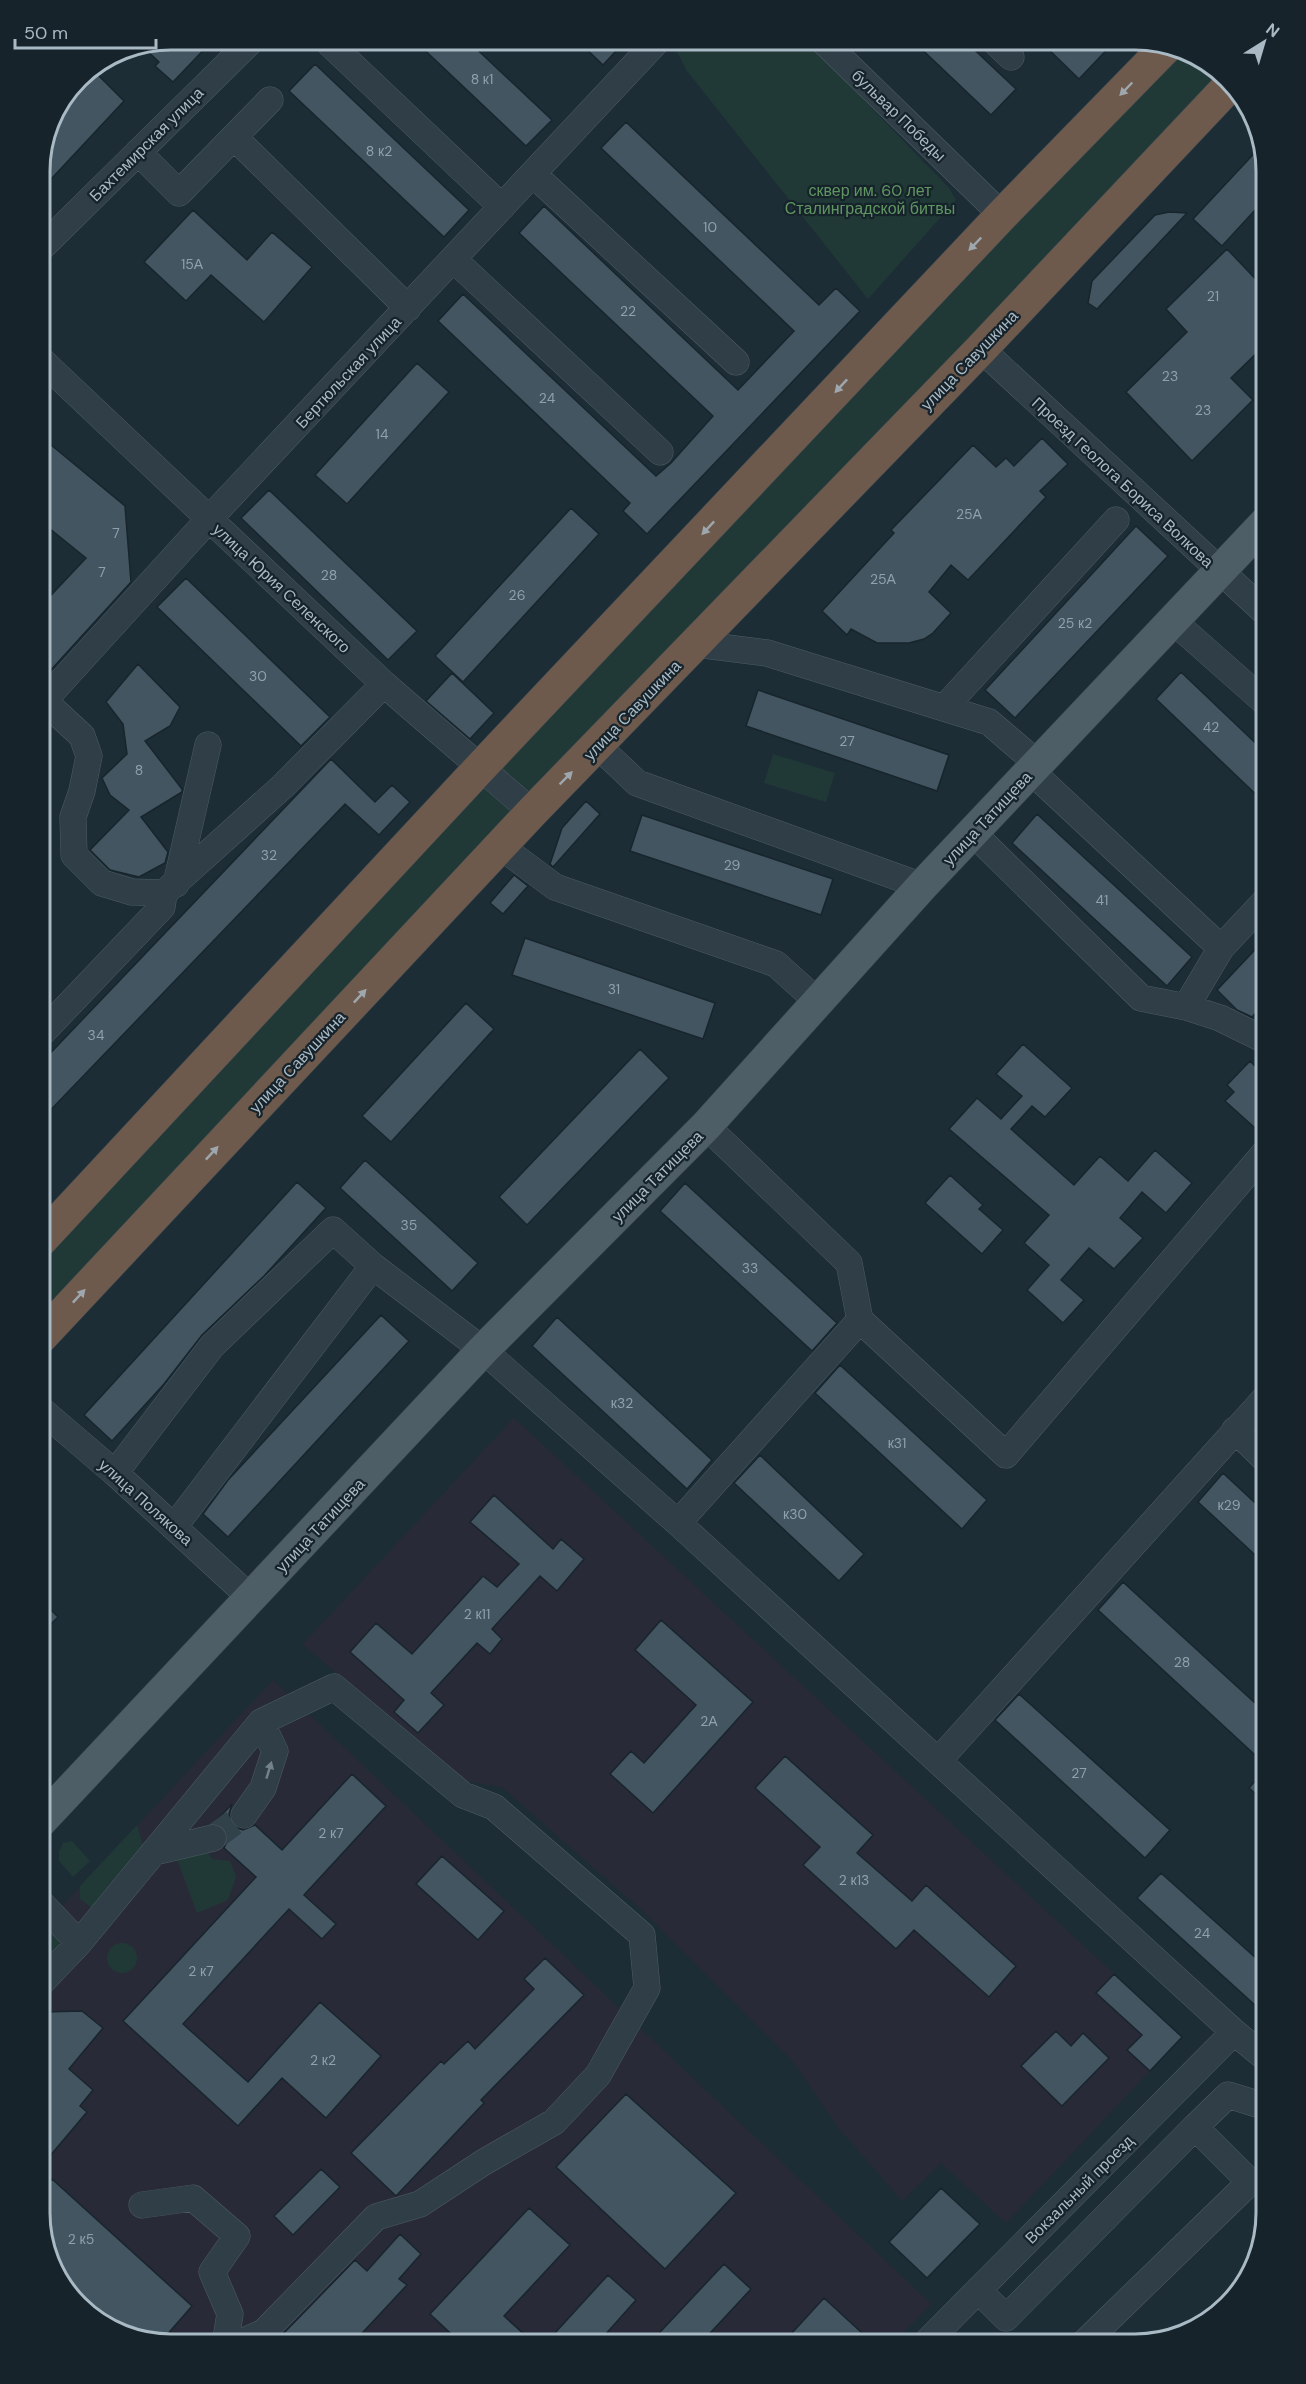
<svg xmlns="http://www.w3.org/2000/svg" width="1306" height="2384" font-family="'DM Sans',sans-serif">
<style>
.medical{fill:#292a38}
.green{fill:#203936}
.building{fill:#425561;stroke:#18252d;stroke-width:1.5}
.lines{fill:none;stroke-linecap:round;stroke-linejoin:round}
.minor-tunnel{stroke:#32424b;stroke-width:26;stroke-dasharray:26 13;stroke-linecap:butt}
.minor-casing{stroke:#4d5c65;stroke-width:27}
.major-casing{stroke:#3c4a53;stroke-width:33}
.highway-casing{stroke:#3b4951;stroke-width:34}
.path{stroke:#3e5654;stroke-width:4;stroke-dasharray:4.5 4.5;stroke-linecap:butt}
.minor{stroke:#303e47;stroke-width:26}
.major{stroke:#4e5e67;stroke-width:32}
.highway{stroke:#6e5a4c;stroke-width:33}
.oneway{fill:#9da7ad}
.oneway2{fill:#73828c}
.labels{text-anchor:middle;stroke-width:4.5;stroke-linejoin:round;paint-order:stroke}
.number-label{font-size:14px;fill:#8fa1ac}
.street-label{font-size:16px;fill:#a9bac5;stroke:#16232b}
.park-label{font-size:16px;fill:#609661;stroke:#16232b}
.rim{fill:none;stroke:#a9bac5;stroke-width:3}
</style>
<rect width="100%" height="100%" fill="#1d2d36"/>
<path class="medical" d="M514,1418L1182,2037L1006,2223L941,2163L902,2201L838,2127L793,2061L644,1912L502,1787L466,1781L445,1768L303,1644Z
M273,1680L931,2304L891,2345H162L97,2323L49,2264L39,2214V1931Z"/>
<path class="green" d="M670,39H805L949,188L956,200L868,299L687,71Z
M1167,47L1209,61L1229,86L39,1339V1242Z
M773,754L835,773L826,802L764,783Z
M137,1825L145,1852L95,1910L80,1899V1886Z
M72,1841L90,1861L73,1877L59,1861V1852L63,1843Z
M207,1850L212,1859L230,1861L236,1877L228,1900L197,1913L177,1859Z
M44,1928L56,1929L60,1937V1946L39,1967V1933Z
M107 1958a15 15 0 1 1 30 0a15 15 0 1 1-30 0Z"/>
<path class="building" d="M170,39H214L173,82L155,66L159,62L141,45Z
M413,39H466L552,120L526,146Z
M576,39H627L603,65Z
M911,39H963L1016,89L991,115Z
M1038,39H1117L1079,79Z
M315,64L469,210L444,237L289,91Z
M91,68L124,101L39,192V162L49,120L66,101L63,99L78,77Z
M626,122L819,305L836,288L860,311L647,534L623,511L630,503L438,321L463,294L656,476L671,463L713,416L519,233L544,206L738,390L794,331L601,148Z
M1262,145L1267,170V197L1222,246L1193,219Z
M193,210L247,260L272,232L312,267L264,322L211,275L186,301L144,262Z
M1169,212L1187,213L1097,309L1088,303L1092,281L1155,215Z
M1227,249L1267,291V343L1231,378L1253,400L1192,461L1126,392L1187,332L1166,309Z
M417,363L449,392L347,504L315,475Z
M39,435L125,506L131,582L39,683V608L86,558L39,520Z
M1042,438L1068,464L1040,491L1046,497L968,580L951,565L929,592L951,613L933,633L924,639L909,643H877L851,629L847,635L822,611L894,533L891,530L973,445L996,467L1006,458L1014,466Z
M269,490L417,631L388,660L241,518Z
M571,508L599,534L463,682L435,656Z
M1136,526L1168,556L1015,718L985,690Z
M186,578L330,717L301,746L157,607Z
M138,664L180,707L170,726L145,741L182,789V792L141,817L168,852L165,863L139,877L110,870L90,850L129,810L110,795L102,778L127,754L123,724L106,702Z
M1181,672L1267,754V805L1156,699Z
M452,673L494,713L470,739L426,701Z
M758,690L949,755L937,791L746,726Z
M331,759L375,802L392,785L410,802L379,835L345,804L39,1122V1065Z
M586,801L600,814L553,867L550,864L562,828Z
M1037,814L1192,957L1167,986L1012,843Z
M642,815L833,879L821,915L630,851Z
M514,875L528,886L503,914L490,903Z
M1267,937V1001L1252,1017L1237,1010L1217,990Z
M525,938L715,1003L703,1039L512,975Z
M466,1003L494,1029L391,1142L362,1116Z
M1023,1044L1072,1088L1045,1117L1032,1106L1011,1129L1074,1185L1100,1156L1128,1181L1155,1150L1192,1183L1166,1213L1142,1192L1120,1218L1143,1238L1114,1269L1089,1248L1061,1280L1084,1300L1063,1323L1027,1290L1049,1265L1024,1243L1049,1215L949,1129L977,1098L1001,1119L1022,1096L996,1074Z
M640,1049L669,1078L527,1225L499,1197Z
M1267,1057V1115L1255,1128L1225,1101L1234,1092L1227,1085L1250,1061L1257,1068Z
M365,1160L478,1263L452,1291L340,1188Z
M950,1175L983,1205L979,1209L1003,1230L982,1254L925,1203Z
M297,1182L326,1208L264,1276L202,1335L164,1384L112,1441L84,1415Z
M685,1183L837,1323L812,1351L660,1211Z
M381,1315L409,1341L228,1537L203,1514L228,1480Z
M557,1317L712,1460L687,1489L532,1346Z
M840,1365L987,1500L962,1529L815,1393Z
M760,1455L864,1554L839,1581L734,1483Z
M1223,1473L1267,1514V1566L1198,1502Z
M494,1495L553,1549L561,1539L584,1559L557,1591L540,1576L492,1629L502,1639L490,1654L477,1643L431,1693L444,1705L418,1733L394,1712L404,1700L350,1652L376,1623L412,1654L483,1576L497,1587L519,1564L470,1522Z
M1123,1582L1267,1714V1766L1098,1610Z
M39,1598L58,1617L39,1636Z
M661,1620L753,1702L653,1813L610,1774L631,1751L644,1763L696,1705L635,1650Z
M1019,1694L1170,1830L1145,1858L995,1720Z
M785,1756L873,1835L857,1853L912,1901L926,1885L1016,1966L989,1997L914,1930L896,1949L803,1865L820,1847L755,1788Z
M1267,1767V1804L1249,1788Z
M352,1774L386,1806L304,1895L336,1924L322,1939L289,1909L183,2024L248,2082L320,2002L381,2056L326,2118L282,2078L238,2126L123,2021L256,1877L224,1848L227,1842V1834L223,1827L214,1823L232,1804L229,1814L231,1822L235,1827L243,1830L255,1825L282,1850Z
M442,1856L504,1911L478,1940L416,1884Z
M1161,1873L1267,1968V2016L1137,1898Z
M545,1958L584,1995L481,2100L484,2103L396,2196L351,2153L441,2061L444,2064L468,2041L475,2049L534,1989L524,1979Z
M1114,1974L1182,2037L1150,2071L1127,2050L1142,2035L1096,1993Z
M82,2011L103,2028L69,2069L93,2090L80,2106L87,2112L39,2169V2016L43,2012Z
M1056,2031L1071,2046L1083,2033L1109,2058L1062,2106L1021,2066Z
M626,2094L736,2193L665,2269L556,2167Z
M321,2169L340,2187L293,2235L274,2216Z
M52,2179L192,2306L159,2344L101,2324L90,2315L49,2264L39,2214V2193Z
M941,2188L980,2224L927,2278L889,2242Z
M529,2208L570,2245L504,2316L536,2345H463L430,2314Z
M400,2234L421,2254L399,2279L407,2285L351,2345H291L281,2336L355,2260L367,2271Z
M724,2264L751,2289L699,2345H648Z
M608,2275L636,2300L596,2345H544Z
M824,2298L875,2345H781Z"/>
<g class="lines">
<path class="minor-tunnel" d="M213,1838L244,1815"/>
<g class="minor-casing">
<path id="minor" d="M821,39L1002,215
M992,39L1011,57
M330,44L502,207
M234,137L408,308
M138,152L179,193L270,100
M533,174L736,362
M39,250L253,39
M453,259L660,452
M981,349L1267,614
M39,358L384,684L532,812
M1173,621L1267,704
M696,644L767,653L944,708
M44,701L82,736L89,756L82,791L73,817L74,855L102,883L132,892L164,893L283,786L384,684
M39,706L209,519L659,39
M598,746L637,783L922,886
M1038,764L989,722L944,708L1116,520
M1031,771L1221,948
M973,833L1141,998L1186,1007L1220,1018L1267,1041
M500,846L555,887L776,964L817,1001
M176,884L208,745
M1186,1007L1221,948L1267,899
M39,1036L162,907L164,893
M706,1126L849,1263L860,1320L1006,1455L1267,1150
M39,1408L115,1473L251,1598
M1235,1430L1267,1461
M115,1473L212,1346L333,1230L373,1266L483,1350L678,1523L1234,2032L1267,2059
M678,1523L860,1320
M174,1527L373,1266
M938,1761L1267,1396
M244,1815L263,1788L275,1751L261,1722
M154,1852L213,1838
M39,1901L79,1943L261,1722L334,1687L463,1795L494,1807L642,1935L647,1988L598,2075L554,2122L484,2162L420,2204L376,2217L264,2332L235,2345
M39,1985L79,1943
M142,2205L193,2198L237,2236L212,2272L230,2314L225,2345
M978,2290L1006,2318L1195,2127
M924,2345L1234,2032
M1082,2345L1250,2182L1195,2127L1228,2095L1267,2107"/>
</g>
<g class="major-casing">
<path id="major" d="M39,1823L483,1350L706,1126L922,886L1267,521"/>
</g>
<g class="highway-casing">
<path id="highway" d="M39,1242L480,768L1002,215L1166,47
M39,1339L532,812L981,349L1229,86"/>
</g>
<path class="path" d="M1257,498L1267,487
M1259,562L1265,569"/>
<use href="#minor" class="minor"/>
<use href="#major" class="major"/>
<use href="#highway" class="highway"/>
</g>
<defs><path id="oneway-solid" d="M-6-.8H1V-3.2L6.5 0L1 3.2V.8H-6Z" transform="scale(1.5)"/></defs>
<g class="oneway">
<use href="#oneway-solid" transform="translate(1126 89) rotate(134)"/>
<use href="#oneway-solid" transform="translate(975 244) rotate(134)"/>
<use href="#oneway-solid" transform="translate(841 386) rotate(133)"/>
<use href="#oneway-solid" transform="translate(708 528) rotate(133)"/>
<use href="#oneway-solid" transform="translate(566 778) rotate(-45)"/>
<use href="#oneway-solid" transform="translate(360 996) rotate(-47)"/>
<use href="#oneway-solid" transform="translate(212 1153) rotate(-47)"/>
<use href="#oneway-solid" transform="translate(79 1296) rotate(-47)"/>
</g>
<use class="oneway2" href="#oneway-solid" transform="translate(269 1770) rotate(-73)"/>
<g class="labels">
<g class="number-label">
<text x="482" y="84">8 к1</text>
<text x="379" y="156">8 к2</text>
<text x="710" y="232">10</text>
<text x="192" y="269">15А</text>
<text x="1213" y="301">21</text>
<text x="628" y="316">22</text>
<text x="1170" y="381">23</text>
<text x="547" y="403">24</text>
<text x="1203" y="415">23</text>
<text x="382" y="439">14</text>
<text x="969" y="519">25А</text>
<text x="116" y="538">7</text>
<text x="102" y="577">7</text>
<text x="329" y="580">28</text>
<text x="883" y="584">25А</text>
<text x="517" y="600">26</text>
<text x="1075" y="628">25 к2</text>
<text x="258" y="681">30</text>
<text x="1211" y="732">42</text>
<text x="847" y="746">27</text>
<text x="139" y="775">8</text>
<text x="269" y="860">32</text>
<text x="732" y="870">29</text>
<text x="1102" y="905">41</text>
<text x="614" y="994">31</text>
<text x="96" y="1040">34</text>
<text x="409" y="1230">35</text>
<text x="750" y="1273">33</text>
<text x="622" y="1408">к32</text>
<text x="897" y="1448">к31</text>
<text x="1229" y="1510">к29</text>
<text x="795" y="1519">к30</text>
<text x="477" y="1619">2 к11</text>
<text x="1182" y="1667">28</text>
<text x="709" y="1726">2А</text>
<text x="1079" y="1778">27</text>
<text x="331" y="1838">2 к7</text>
<text x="854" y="1885">2 к13</text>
<text x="1202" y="1938">24</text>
<text x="201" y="1976">2 к7</text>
<text x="323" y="2065">2 к2</text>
<text x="81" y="2244">2 к5</text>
</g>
<g class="street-label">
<text transform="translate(899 115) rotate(44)" y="6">бульвар Победы</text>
<text transform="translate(146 144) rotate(-45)" y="6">Бахтемирская улица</text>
<text transform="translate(969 360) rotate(-46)" y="6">улица Савушкина</text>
<text transform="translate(348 372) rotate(-47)" y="6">Бертюльская улица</text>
<text transform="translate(1123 482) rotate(43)" y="6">Проезд Геолога Бориса Волкова</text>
<text transform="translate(282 588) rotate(43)" y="6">улица Юрия Селенского</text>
<text transform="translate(632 710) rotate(-46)" y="6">улица Савушкина</text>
<text transform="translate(987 818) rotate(-47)" y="6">улица Татищева</text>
<text transform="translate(297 1062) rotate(-47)" y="6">улица Савушкина</text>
<text transform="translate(657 1176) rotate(-45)" y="6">улица Татищева</text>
<text transform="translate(146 1502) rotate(42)" y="6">улица Полякова</text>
<text transform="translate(320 1525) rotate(-47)" y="6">улица Татищева</text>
<text transform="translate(1079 2189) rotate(-45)" y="6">Вокзальный проезд</text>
</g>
<g class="park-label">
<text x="870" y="196">сквер им. 60 лет<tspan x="870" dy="18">Сталинградской битвы</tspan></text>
</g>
</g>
<path d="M0 0H1306V2384H0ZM171 50H1135A121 121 0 0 1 1256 171V2213A121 121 0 0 1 1135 2334H171A121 121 0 0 1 50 2213V171A121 121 0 0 1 171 50Z" fill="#16232b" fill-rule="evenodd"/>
<path class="rim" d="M171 50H1135A121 121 0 0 1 1256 171V2213A121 121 0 0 1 1135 2334H171A121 121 0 0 1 50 2213V171A121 121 0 0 1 171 50Z"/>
<g transform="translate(1264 42) rotate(37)" stroke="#16232b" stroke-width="4.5" paint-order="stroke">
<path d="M0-4.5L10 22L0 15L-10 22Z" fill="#a9bac5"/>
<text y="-9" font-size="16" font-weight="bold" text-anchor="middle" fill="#a9bac5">N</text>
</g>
<path d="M15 39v9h141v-9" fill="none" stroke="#a9bac5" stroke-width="3"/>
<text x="24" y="39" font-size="18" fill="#a9bac5" stroke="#16232b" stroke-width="4.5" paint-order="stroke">50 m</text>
</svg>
